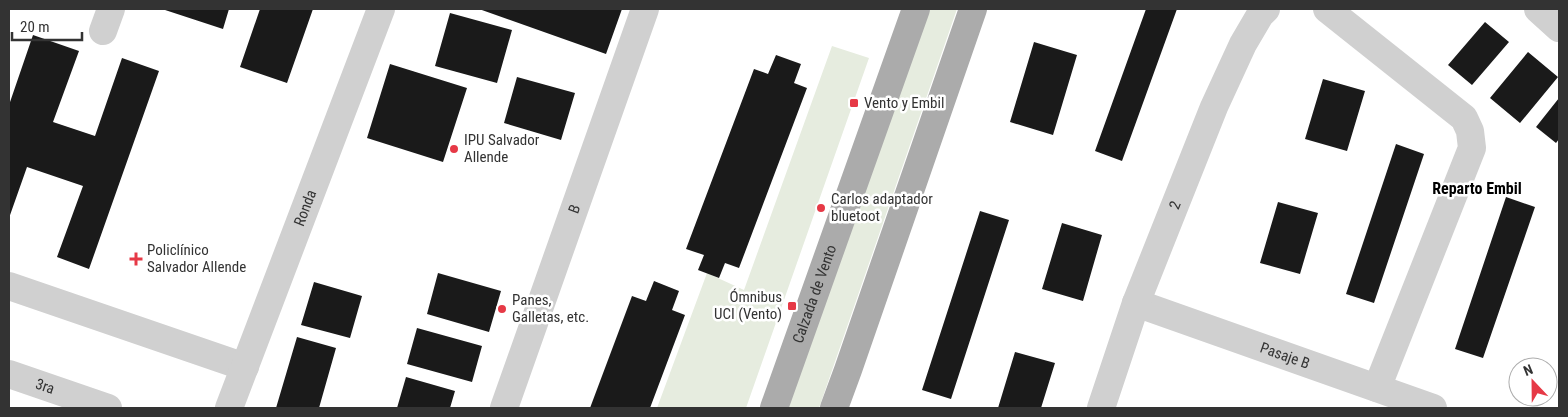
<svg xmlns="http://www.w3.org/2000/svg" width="1568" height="417" font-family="'Roboto Condensed',sans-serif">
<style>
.green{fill:#e6ecdf}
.building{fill:#1a1a1a}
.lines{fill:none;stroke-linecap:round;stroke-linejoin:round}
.minor{stroke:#d0d0d0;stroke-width:28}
.major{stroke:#ababab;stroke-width:28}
.poi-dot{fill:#e63946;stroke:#fff;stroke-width:2}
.labels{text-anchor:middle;stroke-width:5;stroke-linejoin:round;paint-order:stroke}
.poi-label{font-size:15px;fill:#333;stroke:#fff;text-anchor:start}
.street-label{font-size:15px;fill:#333;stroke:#fff}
.neighbourhood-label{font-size:16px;font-weight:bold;fill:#000;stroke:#fff}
</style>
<rect width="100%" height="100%" fill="#fff"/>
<path class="green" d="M930,9H957L819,408H787Z
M832,46L869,58L746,408H657L707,273L744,290Z"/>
<path class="building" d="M162,9H229L223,29Z
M260,9H313L287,83L240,67Z
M479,9H622L606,54Z
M1146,9H1177L1122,161L1095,151Z
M450,13L512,30L497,83L435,66Z
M1485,22L1509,42L1472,85L1448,65Z
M33,35L79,51L53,122L95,136L122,58L159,71L89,269L57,257L83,186L27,167L9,218V105Z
M1034,42L1077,55L1053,135L1010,122Z
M1528,52L1558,77L1520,123L1490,98Z
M776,55L801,64L794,83L807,88L739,268L725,263L719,278L698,270L704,255L686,249L754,69L768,74Z
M390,64L467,88L443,162L367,138Z
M517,77L575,93L561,140L504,123Z
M1323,79L1365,91L1347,151L1305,139Z
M1559,98V139L1556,143L1536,127Z
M1396,144L1424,154L1374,303L1346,294Z
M1506,197L1535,207L1483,358L1455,349Z
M1278,202L1318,213L1300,274L1260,263Z
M980,211L1009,220L951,399L922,390Z
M1062,223L1102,235L1083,301L1042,289Z
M438,273L501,291L489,332L427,314Z
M654,281L679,291L672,310L685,315L650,408H590L632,296L646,301Z
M314,282L362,296L350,338L301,325Z
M417,328L482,346L472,382L407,364Z
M297,337L336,348L319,408H276Z
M1015,352L1055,363L1041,408H998Z
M406,377L455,391L450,408H397Z"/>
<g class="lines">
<g class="minor">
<path d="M1327,9L1464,118L1470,131L1472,148L1377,388"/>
<path d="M1538,9L1559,28"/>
<path d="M103,31L111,9"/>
<path d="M9,286L245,367"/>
<path id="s1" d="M1136,303L1433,408"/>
<path id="s2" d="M9,374L108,408"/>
<path id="s3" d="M229,408L381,9"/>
<path id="s4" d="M504,408L645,9"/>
<path id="s5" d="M1101,408L1136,303L1214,107L1243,44L1260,15L1266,9"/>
</g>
<g class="major">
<path id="s6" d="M774,408L916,9"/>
<path d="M834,408L848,370L973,9"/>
</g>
</g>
<g class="poi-dot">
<rect x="849" y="98" width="10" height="10" rx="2.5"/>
<circle cx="454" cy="149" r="5"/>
<circle cx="821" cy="208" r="5"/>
<path d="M133.5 251.5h5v5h5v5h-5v5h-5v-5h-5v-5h5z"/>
<rect x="787" y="301" width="10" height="10" rx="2.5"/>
<circle cx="502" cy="309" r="5"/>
</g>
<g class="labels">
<g class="poi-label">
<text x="864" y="108">Vento y Embil</text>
<text x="464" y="145">IPU Salvador<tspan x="464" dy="17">Allende</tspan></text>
<text x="831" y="204">Carlos adaptador<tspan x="831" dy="17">bluetoot</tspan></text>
<text x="147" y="255">Policlínico<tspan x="147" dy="17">Salvador Allende</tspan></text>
<text x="782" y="302" text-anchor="end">Ómnibus<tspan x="782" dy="17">UCI (Vento)</tspan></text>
<text x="512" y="305">Panes,<tspan x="512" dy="17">Galletas, etc.</tspan></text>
</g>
<g class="street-label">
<text dy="5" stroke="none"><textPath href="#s5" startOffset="216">2</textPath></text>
<text dy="5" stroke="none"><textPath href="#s3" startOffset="214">Ronda</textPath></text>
<text dy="5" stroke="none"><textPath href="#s4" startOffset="211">B</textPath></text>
<text dy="5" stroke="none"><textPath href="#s6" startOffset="121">Calzada de Vento</textPath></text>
<text dy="5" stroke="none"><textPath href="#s1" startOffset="158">Pasaje B</textPath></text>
<text dy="5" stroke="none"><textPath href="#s2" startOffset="38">3ra</textPath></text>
</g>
<g class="neighbourhood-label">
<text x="1477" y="194">Reparto Embil</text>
</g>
</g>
<rect width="1568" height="417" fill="none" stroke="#333333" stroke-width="20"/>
<g transform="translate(1533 382) rotate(338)"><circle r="24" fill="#ffffff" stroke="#adadad"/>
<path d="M0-4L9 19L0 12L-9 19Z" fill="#e63946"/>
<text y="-8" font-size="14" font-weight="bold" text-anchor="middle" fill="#333333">N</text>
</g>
<path d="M12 32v8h70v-8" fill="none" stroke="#333333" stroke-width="2.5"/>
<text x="20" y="32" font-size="15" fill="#333333" stroke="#ffffff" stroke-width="4" paint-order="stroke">20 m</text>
</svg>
